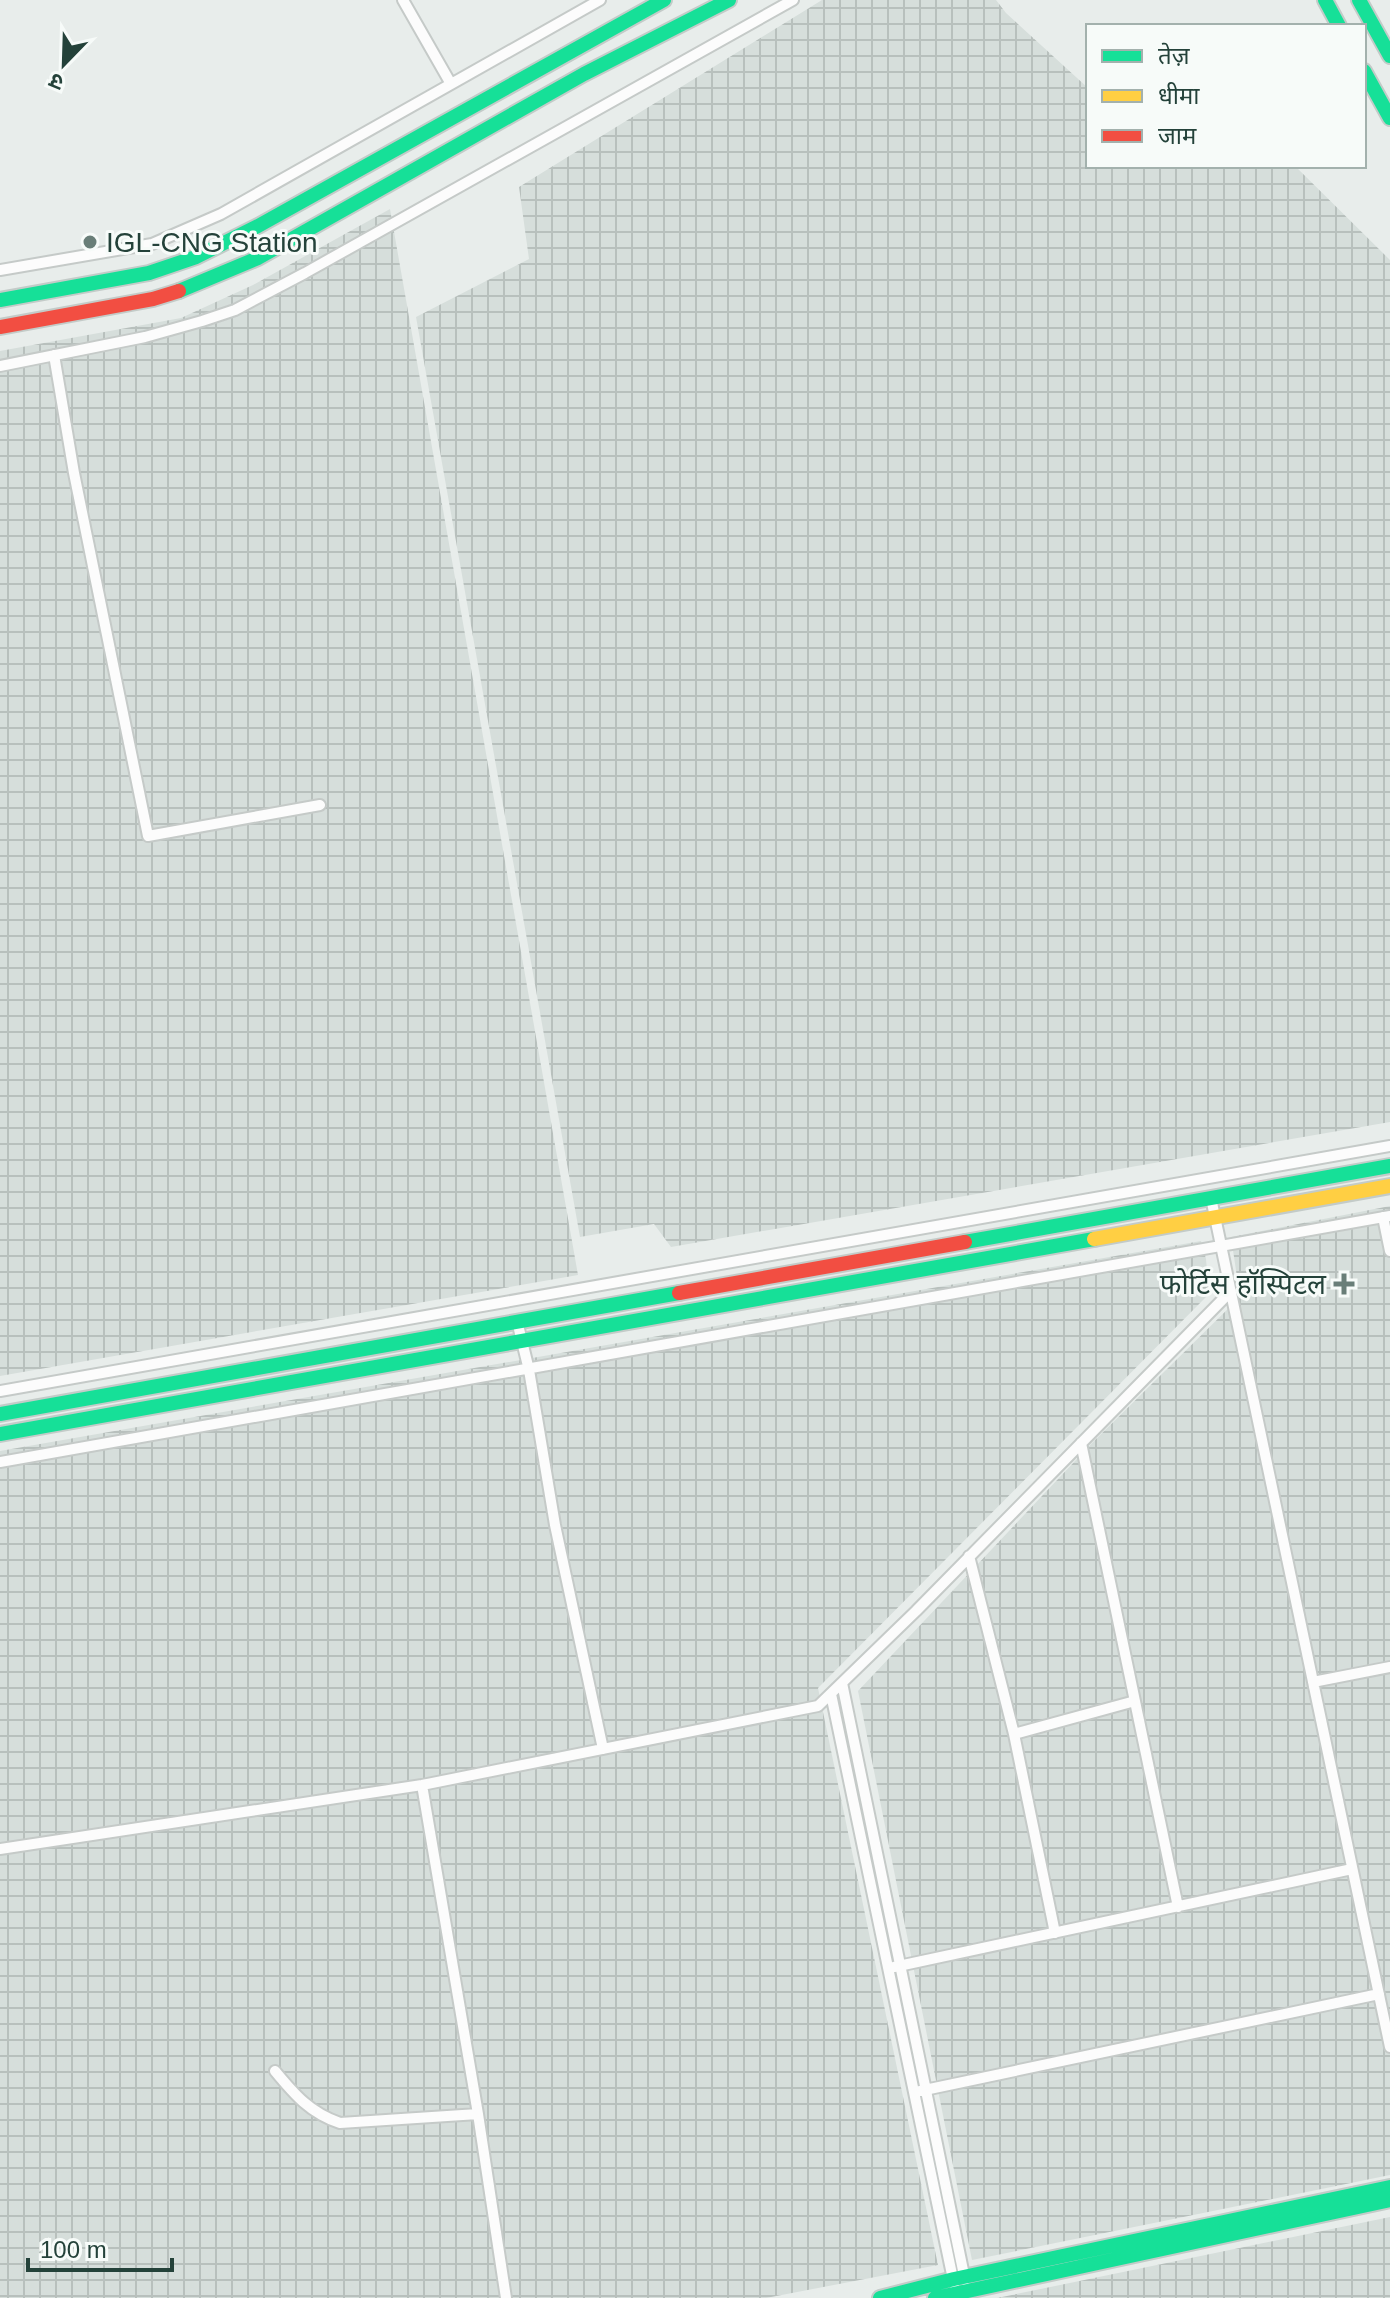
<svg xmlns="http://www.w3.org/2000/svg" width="1390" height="2298" font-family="Arial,'Noto Sans Devanagari',sans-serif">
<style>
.industrial{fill:url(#industrial-grid)}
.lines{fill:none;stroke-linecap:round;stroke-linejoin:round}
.street-casing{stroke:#c5cac8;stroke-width:14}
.fast-casing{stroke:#c3cbc8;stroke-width:18}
.slow-casing{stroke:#c3cbc8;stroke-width:18}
.jam-casing{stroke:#c3cbc8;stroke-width:18}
.street{stroke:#fcfcfc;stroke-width:10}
.fast{stroke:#16e098;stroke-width:14}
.slow{stroke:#ffcf43;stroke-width:14}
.jam{stroke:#f24e42;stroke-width:14}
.poi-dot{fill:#697e78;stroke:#f7fbf9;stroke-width:3}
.labels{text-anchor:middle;stroke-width:6;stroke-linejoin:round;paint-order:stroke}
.poi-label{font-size:28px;fill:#24423a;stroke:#f7fbf9;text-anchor:start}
</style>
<defs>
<pattern id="industrial-grid" width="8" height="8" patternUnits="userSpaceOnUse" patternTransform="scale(2)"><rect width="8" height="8" fill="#d6dedb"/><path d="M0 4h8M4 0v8" fill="none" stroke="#b8c0bd"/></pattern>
</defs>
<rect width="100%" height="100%" fill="#e8edeb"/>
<path class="industrial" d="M822,0H996L1006,13L1088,88V166H1295L1390,260V1122L671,1247L654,1224L580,1237L416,317L529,259L519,187Z
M390,209L578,1275L0,1376V351L181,318L253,285Z
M1390,1206V2175L972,2260L858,1691L1092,1443L1240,1297L1231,1237Z
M1201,1241L1206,1259L1209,1294L818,1688L938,2265L766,2298H0V1451Z
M1390,2217V2298H997Z"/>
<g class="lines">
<g class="street-casing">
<path id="street" d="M403,0L451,84
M0,270L152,244L221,214L600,0
M54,355L74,473L148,836L320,805
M0,366L145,337L202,321L235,310L305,273L793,0
M1211,1198L1390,2047
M1383,1217L1390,1251
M517,1321L529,1370L555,1525L603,1749
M0,1391L1390,1146
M1081,1443L1178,1907
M0,1462L1390,1216
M969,1556L1014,1734L1055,1933
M1313,1682L1390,1667
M842,1683L965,2280
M831,1694L954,2284
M1014,1734L1135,1701
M422,1785L478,2114L506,2298
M0,1849L422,1785L818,1706L916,1611L1231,1291
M894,1967L1352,1869
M275,2071C294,2094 310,2113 340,2123L478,2114
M920,2091L1379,1994"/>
</g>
<g class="fast-casing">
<path id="fast" d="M1325,0L1339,26
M1359,0L1390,56
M1364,71L1390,118
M179,291L258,258L584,74L729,0
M0,300L149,273L196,257L258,226L664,0
M965,1242L1390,1166
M0,1414L679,1293
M0,1434L1094,1239
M880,2298L954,2279L1390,2187
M935,2298L1390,2200"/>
</g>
<g class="slow-casing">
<path id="slow" d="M1094,1239L1390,1186"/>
</g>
<g class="jam-casing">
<path id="jam" d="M0,327L153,299L179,291
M679,1293L965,1242"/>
</g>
<use href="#street" class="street"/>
<use href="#fast" class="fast"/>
<use href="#slow" class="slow"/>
<use href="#jam" class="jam"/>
</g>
<g class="poi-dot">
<circle cx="90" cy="242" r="8"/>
<path d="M1340 1272h8v8h8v8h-8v8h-8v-8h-8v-8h8z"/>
</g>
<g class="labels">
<g class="poi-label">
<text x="106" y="252">IGL-CNG Station</text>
<text x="1326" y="1294" text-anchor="end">फोर्टिस हॉस्पिटल</text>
</g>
</g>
<rect x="1086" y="24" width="280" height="144" fill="#f7fbf9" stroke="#a3b1ad" stroke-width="2"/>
<rect x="1102" y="50" width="40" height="12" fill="#16e098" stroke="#a3b1ad" stroke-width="2"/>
<text x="1158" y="64" font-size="24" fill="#24423a">तेज़</text>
<rect x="1102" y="90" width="40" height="12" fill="#ffcf43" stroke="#a3b1ad" stroke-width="2"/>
<text x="1158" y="104" font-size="24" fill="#24423a">धीमा</text>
<rect x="1102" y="130" width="40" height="12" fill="#f24e42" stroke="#a3b1ad" stroke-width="2"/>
<text x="1158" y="144" font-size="24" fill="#24423a">जाम</text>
<g transform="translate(64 64) rotate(203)" stroke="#f7fbf9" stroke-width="6" paint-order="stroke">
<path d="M0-6L14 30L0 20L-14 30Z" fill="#24423a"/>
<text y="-12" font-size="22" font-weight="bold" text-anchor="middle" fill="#24423a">उ</text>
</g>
<path d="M28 2258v12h144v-12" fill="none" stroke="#24423a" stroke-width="4"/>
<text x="40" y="2258" font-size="24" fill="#24423a" stroke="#f7fbf9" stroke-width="6" paint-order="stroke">100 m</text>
</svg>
